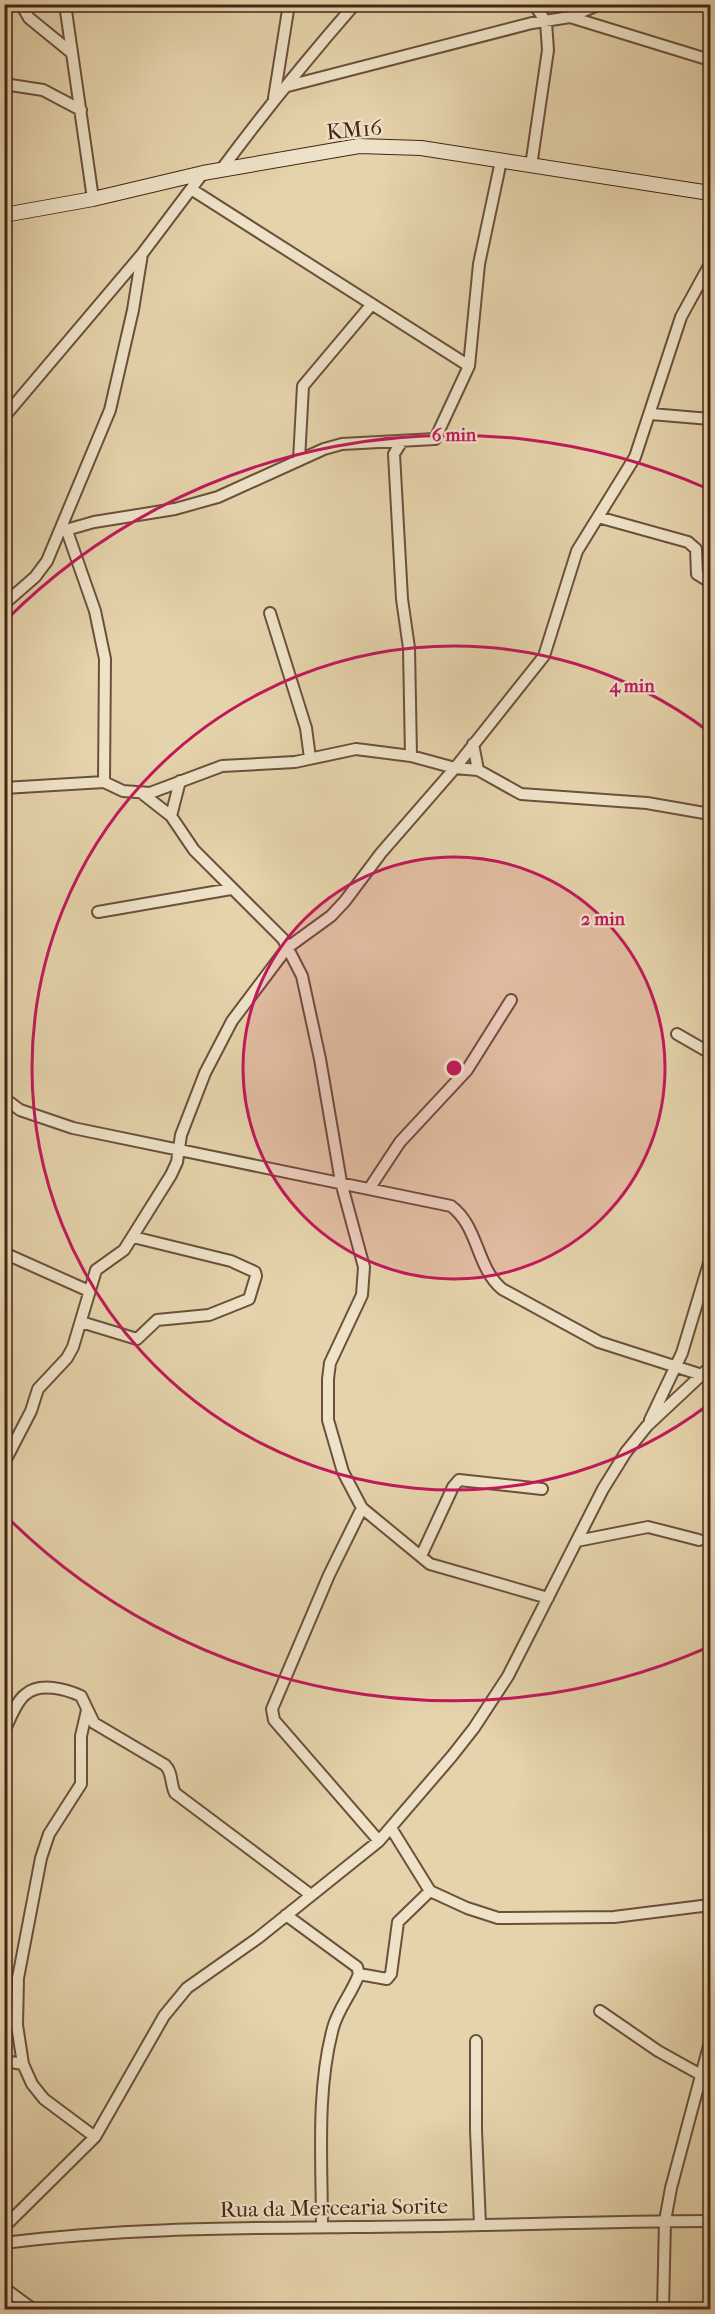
<svg xmlns="http://www.w3.org/2000/svg" width="715" height="2314" font-family="'IM FELL French Canon',serif">
<style>
.lines{fill:none;stroke-linecap:round;stroke-linejoin:round}
.street-casing{stroke:#6c503b;stroke-width:14}
.secondary-casing{stroke:#442516;stroke-width:16}
.street{stroke:#eee2c8;stroke-width:10}
.secondary{stroke:#eee2c8;stroke-width:14}
.ring{fill:none;stroke:#c2185b;stroke-width:3}
.labels{text-anchor:middle;stroke-width:4.5;stroke-linejoin:round;paint-order:stroke}
.street-label{font-size:22px;fill:#442516;stroke:#eee2c8}
.centre{fill:#c2185b;stroke:#eee2c8;stroke-width:3}
.ring-label{font-size:18px;text-anchor:middle;font-weight:bold;fill:#c2185b;stroke:#eee2c8;stroke-width:4.5;stroke-linejoin:round;paint-order:stroke}
</style>
<rect width="100%" height="100%" fill="#e5d3ab"/>
<filter id="stains"><feTurbulence type="fractalNoise" baseFrequency=".00333" numOctaves="4"/><feColorMatrix values="0 0 0 0 .2 0 0 0 0 .09 0 0 0 0 .02 0 0 0 .5 -.17"/></filter>
<radialGradient id="worn" r=".72"><stop offset=".6" stop-color="#630" stop-opacity="0"/><stop offset="1" stop-color="#630" stop-opacity=".3"/></radialGradient>
<g class="lines">
<g class="street-casing">
<path id="street" d="M21,4L29,18L72,53
M65,4L93,199
M570,17L710,60
M4,84L43,90L81,110
M288,86L532,23L570,17L600,4
M274,98L289,4
M531,166L548,50L546,22L534,4
M221,170C263,113 308,58 355,4
M191,189L469,366
M651,414L710,419
M4,417L142,254L203,173
M402,441L394,454L402,599L409,648L411,756
M299,460L303,386L372,304
M598,517L688,542L696,549L697,574L710,582
M67,531L95,611L105,659L104,782
M59,532L94,522L175,509L218,497L324,449L342,444L435,439L469,366L479,264L501,161
M4,604L35,577L47,561L110,410L133,310L142,254
M270,613L306,728L310,758
M473,744L478,770
M4,788L104,782L123,791L150,793L222,766L295,762L356,749L411,756L455,768L478,770L521,794L647,803L710,814
M143,794L171,816L194,850L283,939L302,976L320,1059L341,1182L364,1267L362,1295L330,1363L328,1379V1420L343,1472L362,1508L430,1564L548,1598
M171,816L180,781
M98,912L231,889
M677,1034L710,1053
M4,1098L20,1110L73,1128L451,1206C479,1227 476,1267 502,1289L599,1342L702,1375
M369,1189L400,1142L467,1070L511,1000
M4,1253L89,1291
M81,1322L137,1339L157,1320L209,1315L249,1299L256,1276L255,1272L231,1261L133,1237
M650,1420L682,1353L710,1260
M4,1463L31,1411L38,1389L67,1358L73,1347L96,1270L124,1250L171,1175L177,1162L181,1135L205,1073L232,1021L287,948L331,916L345,901L381,853L455,768L544,656L577,551L635,457L681,317L710,264
M362,1508L329,1575L272,1709L274,1720L379,1841
M577,1541L648,1527L699,1540
M421,1556L453,1487L459,1480L542,1489
M87,1710L81,1736V1784L49,1834L41,1858L18,1978L17,2025L23,2064L32,2084L44,2099L95,2137
M4,1731C10,1720 16,1701 26,1694C40,1682 66,1689 81,1696L94,1723L165,1765C173,1773 170,1783 175,1793L311,1895
M391,1828L430,1891L467,1908L498,1918L614,1917L710,1905
M286,1915L357,1967L359,1974C352,1993 338,2009 333,2028C316,2091 322,2162 322,2227
M359,1974L387,1979L391,1974L398,1922L430,1891
M600,2011L658,2051L703,2076
M476,2041V2130L480,2225
M4,2061L23,2064
M4,2227L95,2137L164,2016L187,1988L258,1938L379,1841L452,1756L474,1728L508,1676L603,1489L626,1452L647,1426L710,1367
M4,2243C120,2228 236,2228 353,2227C472,2227 591,2221 710,2221
M4,2288L34,2310
M663,2310L665,2221L671,2188L710,2042"/>
</g>
<g class="secondary-casing">
<path id="secondary" d="M4,215L93,199L203,173L359,146L421,148L710,193"/>
</g>
<use href="#street" class="street"/>
<use href="#secondary" class="secondary"/>
</g>
<circle cx="454" cy="1068" r="211" fill="#c2185b" fill-opacity=".12"/>
<g class="ring">
<circle cx="454" cy="1068" r="211"/>
<path d="M708 1405A422 422 0 1 1 708 731"/>
<path d="M706 1648A633 633 0 0 1 6 1516M6 620A633 633 0 0 1 706 488"/>
</g>
<g class="labels">
<g class="street-label">
<text transform="translate(354 129) rotate(-5)" y="8">KM16</text>
<text transform="translate(334 2207) rotate(-1)" y="8">Rua da Mercearia Sorite</text>
</g>
</g>
<circle cx="454" cy="1068" r="9" class="centre"/>
<g class="ring-label">
<text x="454" y="441">6 min</text>
<text x="632" y="692">4 min</text>
<text x="603" y="925">2 min</text>
</g>
<rect width="715" height="2314" fill="none" stroke="#e5d3ab" stroke-width="24"/>
<rect x="6" y="6" width="703" height="2302" fill="none" stroke="#442516" stroke-width="3"/>
<rect x="12" y="12" width="691" height="2290" fill="none" stroke="#442516" stroke-width="1.5"/>
<rect width="100%" height="100%" filter="url(#stains)"/>
<rect width="100%" height="100%" fill="url(#worn)"/>
</svg>
